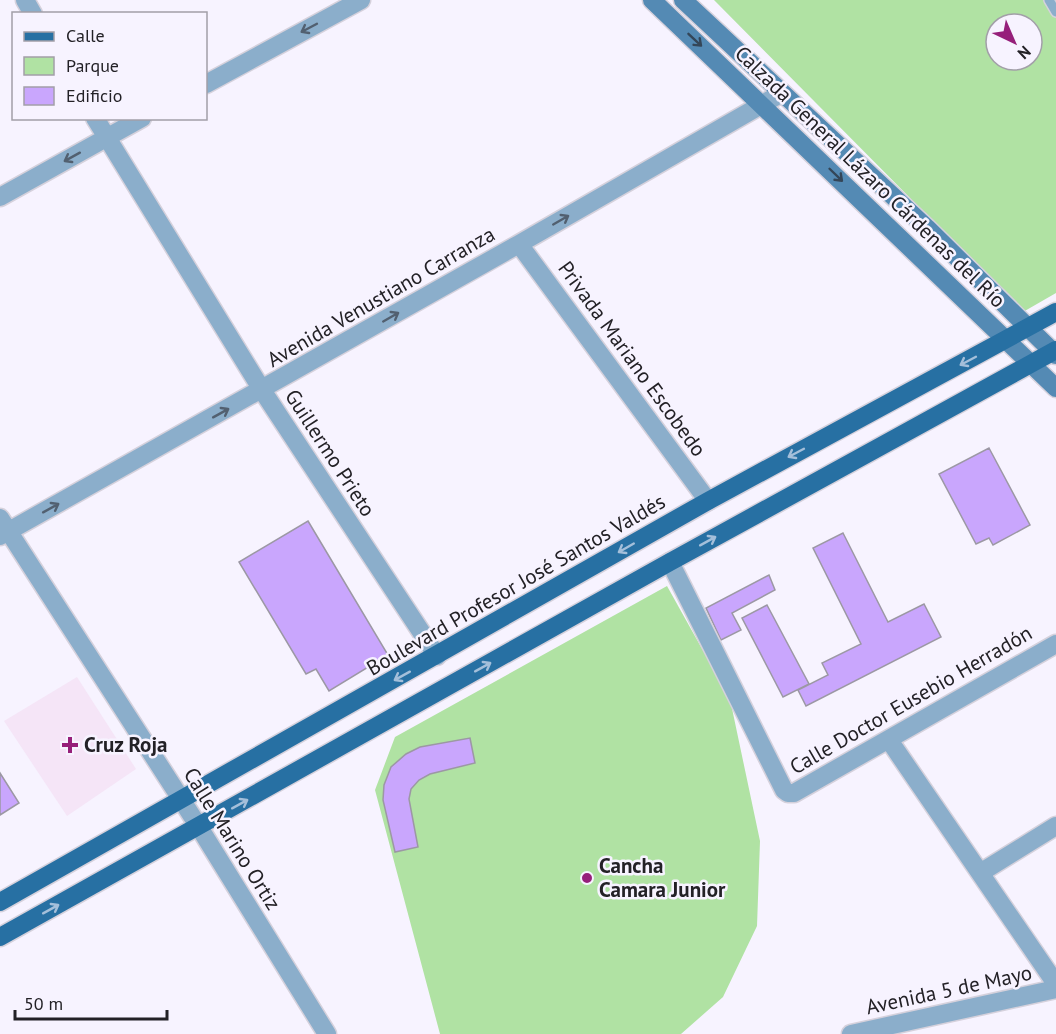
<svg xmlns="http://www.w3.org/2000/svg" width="1056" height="1034" font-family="'PT Sans',sans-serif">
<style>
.medical{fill:#f5e5f7}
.green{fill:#b0e2a3;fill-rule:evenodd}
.building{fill:#c9a6fd;stroke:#9c98a4;stroke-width:1.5}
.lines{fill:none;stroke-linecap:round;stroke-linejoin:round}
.lane-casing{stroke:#d5d1dc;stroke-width:12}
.street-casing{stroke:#d5d1dc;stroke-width:21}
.secondary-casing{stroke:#d5d1dc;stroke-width:21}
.primary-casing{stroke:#d5d1dc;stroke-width:21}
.lane{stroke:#8baecb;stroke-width:9}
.street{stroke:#8baecb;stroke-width:18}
.secondary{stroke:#548ab4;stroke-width:18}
.primary{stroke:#2770a3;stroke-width:18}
.oneway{stroke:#526070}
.oneway2{stroke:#344658}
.oneway3{stroke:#a4bfda}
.poi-dot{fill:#961f7a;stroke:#f7f3ff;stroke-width:2}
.labels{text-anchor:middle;stroke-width:5;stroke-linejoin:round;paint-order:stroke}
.street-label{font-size:21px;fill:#232126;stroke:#f7f3ff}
.poi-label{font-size:21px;font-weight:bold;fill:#232126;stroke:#f7f3ff;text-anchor:start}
</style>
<rect width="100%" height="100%" fill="#f7f3ff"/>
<path class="medical" d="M77,677L136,769L67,816L4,721Z"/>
<path class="green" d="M714,0H1056V293L1023,312ZM996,24H1032V60H996Z
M667,586L730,699L760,841L757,926L723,997L681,1034H440L375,790L395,737Z"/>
<path class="building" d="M989,448L1030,525L993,545L989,538L976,544L939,474Z
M308,521L388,655L329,691L316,669L306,674L239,562Z
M843,533L888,622L924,604L941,637L806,706L798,690L828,675L822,663L861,644L813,548Z
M769,575L775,590L732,613L741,630L721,640L706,608Z
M767,605L809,684L783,697L742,618Z
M470,738L475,763L430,774L419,780L411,789L409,799L418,847L395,852L383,800L384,785L391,767L406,754L420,747Z
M0,773L19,803L0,815Z"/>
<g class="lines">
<g class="lane-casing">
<path id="lane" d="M1049,0L1056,12"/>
</g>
<g class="street-casing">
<path id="street" d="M25,0L33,14
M206,84L361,0
M95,118L262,390L437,656
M0,197L142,118
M519,244L708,501
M0,518L199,827L327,1034
M0,536L519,244L782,93
M670,562L784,790L788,793H794L1056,644
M889,740L1056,984
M980,873L1056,826
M851,1034L1056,989"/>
</g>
<g class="secondary-casing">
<path id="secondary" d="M652,0L1056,388
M683,0L927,228L1056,355"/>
</g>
<g class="primary-casing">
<path id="primary" d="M0,902L708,501L1056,312
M0,937L670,562L1056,350"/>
</g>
<use href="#lane" class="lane"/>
<use href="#street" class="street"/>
<use href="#secondary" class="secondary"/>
<use href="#primary" class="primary"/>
</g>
<defs><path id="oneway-shaft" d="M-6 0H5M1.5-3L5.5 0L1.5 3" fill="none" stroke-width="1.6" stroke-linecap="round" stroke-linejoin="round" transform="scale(1.5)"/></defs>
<g class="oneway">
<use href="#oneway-shaft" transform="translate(309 28) rotate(152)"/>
<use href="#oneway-shaft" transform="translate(72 157) rotate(151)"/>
<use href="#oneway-shaft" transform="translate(561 220) rotate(-30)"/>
<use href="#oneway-shaft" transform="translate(391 317) rotate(-30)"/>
<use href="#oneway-shaft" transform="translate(221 413) rotate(-29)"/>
<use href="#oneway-shaft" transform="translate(51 508) rotate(-29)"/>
</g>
<g class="oneway2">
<use href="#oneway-shaft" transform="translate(695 40) rotate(43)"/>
<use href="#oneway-shaft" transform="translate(836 175) rotate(44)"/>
</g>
<g class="oneway3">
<use href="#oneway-shaft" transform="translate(968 361) rotate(152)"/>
<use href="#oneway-shaft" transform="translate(796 453) rotate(152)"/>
<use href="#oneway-shaft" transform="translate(708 541) rotate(-29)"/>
<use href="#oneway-shaft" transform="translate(626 548) rotate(150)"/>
<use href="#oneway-shaft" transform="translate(483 667) rotate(-29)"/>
<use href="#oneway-shaft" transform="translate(402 676) rotate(151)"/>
<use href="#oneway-shaft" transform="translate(240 804) rotate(-29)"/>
<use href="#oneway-shaft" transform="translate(51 909) rotate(-29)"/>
</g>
<g class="poi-dot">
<path d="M67 736h6v6h6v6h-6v6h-6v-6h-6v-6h6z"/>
<circle cx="587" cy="878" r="6"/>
</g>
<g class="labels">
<g class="street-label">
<text transform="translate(870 177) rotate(44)" y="7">Calzada General Lázaro Cárdenas del Río</text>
<text transform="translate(381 297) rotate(-30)" y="7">Avenida Venustiano Carranza</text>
<text transform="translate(632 359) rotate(54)" y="7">Privada Mariano Escobedo</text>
<text transform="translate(330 453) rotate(57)" y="7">Guillermo Prieto</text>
<text transform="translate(516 585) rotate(-30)" y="7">Boulevard Profesor José Santos Valdés</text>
<text transform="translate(911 700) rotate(-30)" y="7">Calle Doctor Eusebio Herradón</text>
<text transform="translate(232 839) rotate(58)" y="7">Calle Marino Ortiz</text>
<text transform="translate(949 990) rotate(-12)" y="7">Avenida 5 de Mayo</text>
</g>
<g class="poi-label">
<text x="84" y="752">Cruz Roja</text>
<text x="599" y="873">Cancha<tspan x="599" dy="24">Camara Junior</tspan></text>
</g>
</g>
<rect x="12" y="12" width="195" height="108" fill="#f7f3ff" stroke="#a29fa8" stroke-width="1.5"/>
<rect x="24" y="32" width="30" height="9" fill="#2770a3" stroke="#a29fa8" stroke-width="1.5"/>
<text x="66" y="42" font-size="18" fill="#232126">Calle</text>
<rect x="24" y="57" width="30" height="18" fill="#b0e2a3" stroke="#a29fa8" stroke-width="1.5"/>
<text x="66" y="72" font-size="18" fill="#232126">Parque</text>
<rect x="24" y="87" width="30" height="18" fill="#c9a6fd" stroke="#a29fa8" stroke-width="1.5"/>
<text x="66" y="102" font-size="18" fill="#232126">Edificio</text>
<g transform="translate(1014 42) rotate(136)"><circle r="28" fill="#f7f3ff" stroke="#a29fa8" stroke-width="1.5"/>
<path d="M0-4.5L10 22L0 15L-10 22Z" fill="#961f7a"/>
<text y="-9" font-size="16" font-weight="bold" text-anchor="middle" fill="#232126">N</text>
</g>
<path d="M15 1010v9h152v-9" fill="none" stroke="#232126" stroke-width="3"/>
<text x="24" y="1010" font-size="18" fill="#232126" stroke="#f7f3ff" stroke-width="4.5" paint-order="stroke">50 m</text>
</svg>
